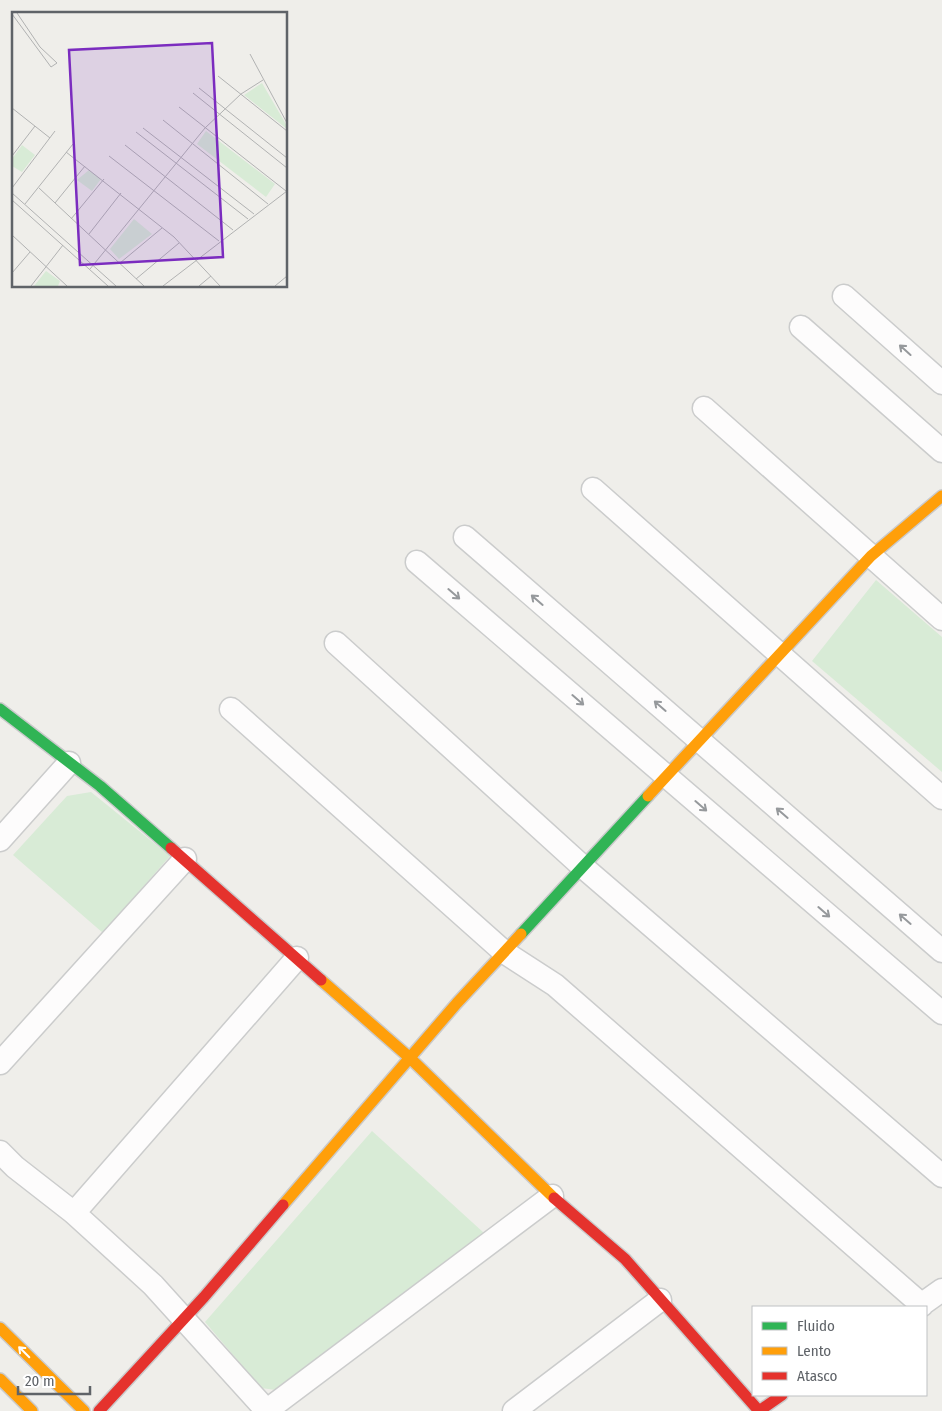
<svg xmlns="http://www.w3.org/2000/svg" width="942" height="1411" font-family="'Fira Sans Condensed',sans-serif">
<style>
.green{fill:#d8ebd6}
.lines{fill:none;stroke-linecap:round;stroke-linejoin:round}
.street-casing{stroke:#cbcccc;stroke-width:25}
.fast-casing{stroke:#cacacb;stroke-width:14}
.slow-casing{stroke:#cacacb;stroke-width:14}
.jam-casing{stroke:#cacacb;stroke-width:14}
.street{stroke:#fdfcfc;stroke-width:22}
.fast{stroke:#30b455;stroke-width:11}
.slow{stroke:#ff9f0a;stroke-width:11}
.jam{stroke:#e5322d;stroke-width:11}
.oneway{stroke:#96999c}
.oneway2{stroke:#fff}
.inset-road{fill:none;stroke:#b1b2b2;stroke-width:1}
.view{fill:#7b2cbf;fill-opacity:0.15;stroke:#7b2cbf;stroke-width:2.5}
.inset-edge{fill:none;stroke:#5f6368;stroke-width:2.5}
</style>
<rect width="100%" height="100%" fill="#efeeea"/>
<path class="green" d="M876,580L942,637V772L812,661Z
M91,792L170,856L103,933L13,855L67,796Z
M372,1131L484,1233L276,1390L261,1388L205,1322Z"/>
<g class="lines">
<g class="street-casing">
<path id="street" d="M844,296L942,383
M801,327L942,451
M704,408L942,619
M593,489L942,798
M465,537L942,951
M417,562L942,1013
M336,643L583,867L942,1176
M231,709L504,952L555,985L922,1305
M0,840L69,763
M0,1063L185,859
M0,1152L15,1167L74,1213L153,1285L267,1411
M74,1213L297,958
M918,1307L942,1290
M266,1411L552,1196
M514,1411L660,1300"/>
</g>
<g class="fast-casing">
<path id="fast" d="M0,709L100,786L171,848
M521,934L648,796"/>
</g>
<g class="slow-casing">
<path id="slow" d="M648,796L871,556L942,496
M321,980L410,1058L554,1198
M283,1205L457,1003L521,934
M0,1328L84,1411
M0,1379L32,1411"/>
</g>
<g class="jam-casing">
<path id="jam" d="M171,848L321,980
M554,1198L625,1259L759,1411L782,1395
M99,1411L204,1297L283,1205"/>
</g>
<use href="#street" class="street"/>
<use href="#fast" class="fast"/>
<use href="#slow" class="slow"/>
<use href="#jam" class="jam"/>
</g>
<defs><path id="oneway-shaft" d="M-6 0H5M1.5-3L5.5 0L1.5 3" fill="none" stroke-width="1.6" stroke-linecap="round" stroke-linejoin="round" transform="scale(1.25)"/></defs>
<g class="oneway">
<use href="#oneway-shaft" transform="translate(905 350) rotate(-138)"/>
<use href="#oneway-shaft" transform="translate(454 594) rotate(41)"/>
<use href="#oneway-shaft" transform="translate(537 600) rotate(-139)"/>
<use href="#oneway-shaft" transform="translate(578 700) rotate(41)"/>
<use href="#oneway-shaft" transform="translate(660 706) rotate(-139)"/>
<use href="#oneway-shaft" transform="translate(701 806) rotate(41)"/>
<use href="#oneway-shaft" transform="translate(782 813) rotate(-139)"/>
<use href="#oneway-shaft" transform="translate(824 912) rotate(41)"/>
<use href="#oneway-shaft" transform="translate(905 919) rotate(-139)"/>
</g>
<use class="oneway2" href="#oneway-shaft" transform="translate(24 1352) rotate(-135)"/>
<g transform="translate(12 12)">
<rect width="275" height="275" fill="#efeeea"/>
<path d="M250,71L275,114V117L232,83ZM194,119L263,172L254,185L185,132ZM10,133L23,143L10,160L0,154V147ZM77,158L89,167L80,179L65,168ZM122,207L140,222L107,247L98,237ZM34,259L48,269L46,274H22Z" fill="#d8ebd6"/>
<path class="inset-road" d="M0,2L39,55L45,51L28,35L5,1M238,42L275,111M206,64L275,119M187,76L275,146M181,81L275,156M167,95L274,179M0,96L38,126M151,108L256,192M131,116L242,202M124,120L236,207M113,133L221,218M54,140L162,225L208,274M0,144L23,114M97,144L207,229M0,176L43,119M27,176L132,274M0,181L104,274M0,188L96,274M43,191L73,154M13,192L61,132M59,207L92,167M77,222L109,181M0,223L55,274M108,251L150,216M78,257L193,116L229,82L251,68M0,261L18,240M124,267L167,231M19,274L51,233M151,274L275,179M187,274L199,264M263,274L275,264"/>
<path class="view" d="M200,31L211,245L68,253L57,38Z"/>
<rect width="275" height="275" class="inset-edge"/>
</g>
<rect x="752" y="1306" width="175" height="90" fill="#ffffff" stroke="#bfc1c3"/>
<rect x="762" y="1322" width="25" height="8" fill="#30b455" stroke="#bfc1c3"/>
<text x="797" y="1331" font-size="15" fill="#5f6368">Fluido</text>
<rect x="762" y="1347" width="25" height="8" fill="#ff9f0a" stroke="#bfc1c3"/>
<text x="797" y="1356" font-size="15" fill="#5f6368">Lento</text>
<rect x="762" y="1372" width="25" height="8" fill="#e5322d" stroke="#bfc1c3"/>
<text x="797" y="1381" font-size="15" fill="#5f6368">Atasco</text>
<path d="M18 1386v8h72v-8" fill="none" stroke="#5f6368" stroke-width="2.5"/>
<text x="25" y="1386" font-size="15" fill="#5f6368" stroke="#ffffff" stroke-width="4" paint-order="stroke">20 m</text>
</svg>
